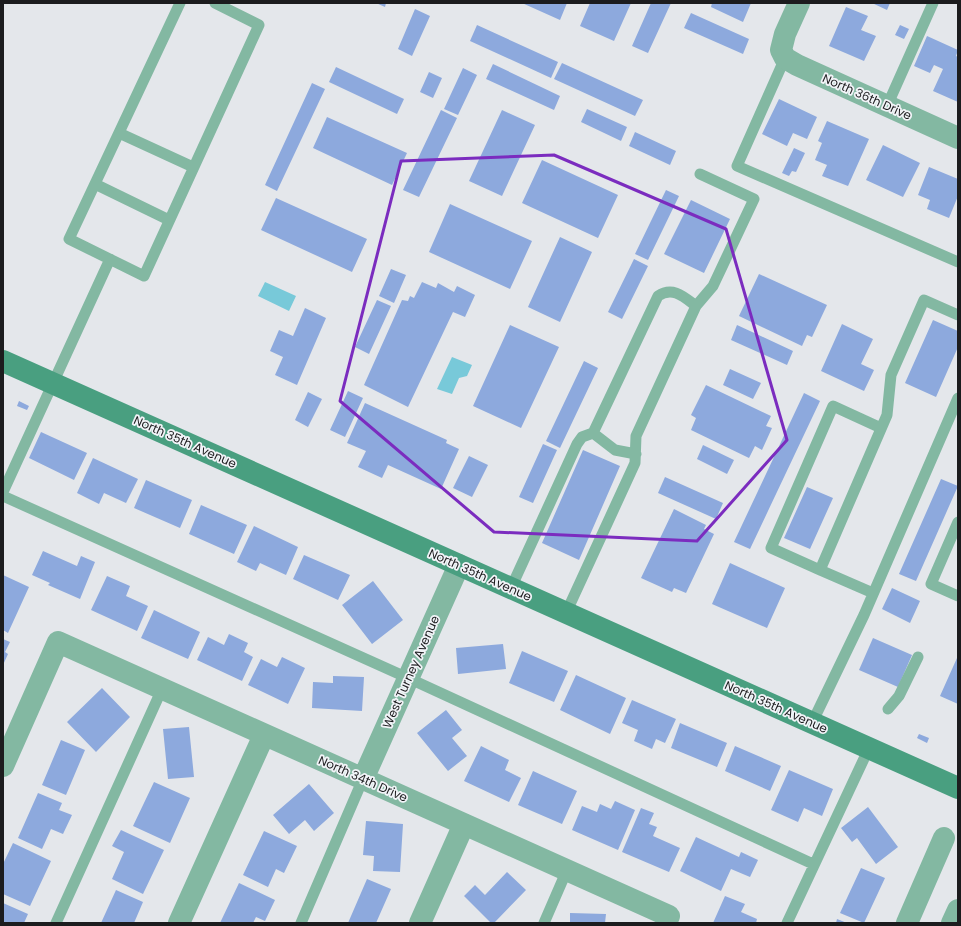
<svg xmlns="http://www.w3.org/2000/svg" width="961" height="926" font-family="Poppins,sans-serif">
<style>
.water{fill:#78c9d9}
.building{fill:#8da9dd}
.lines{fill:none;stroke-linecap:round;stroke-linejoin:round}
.service{stroke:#83b8a2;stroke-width:11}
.minor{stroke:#83b8a2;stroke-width:22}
.tertiary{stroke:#83b8a2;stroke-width:22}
.secondary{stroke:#499f80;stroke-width:22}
.marked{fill:none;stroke:#7b2cbf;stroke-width:3;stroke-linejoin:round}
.labels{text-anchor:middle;stroke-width:3.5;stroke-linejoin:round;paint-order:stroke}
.street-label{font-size:12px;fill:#1c1c1e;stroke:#f2f4f8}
</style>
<rect width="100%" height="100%" fill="#e4e7eb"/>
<path class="water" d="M265,282L296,296L289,311L258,296Z
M452,357L472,365L467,376L459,378L452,394L437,389Z"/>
<path class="building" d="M376,3H386L385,7Z
M522,3H567L560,20Z
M590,3H631L614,41L580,26Z
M651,3H671L648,53L632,46Z
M712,3H751L743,22L711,7Z
M872,3H890L887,10Z
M846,7L868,16L861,30L876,36L864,61L829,46Z
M415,9L430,16L412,56L398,49Z
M691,13L749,39L743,54L684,28Z
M477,25L558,62L551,78L470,41Z
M900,25L909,29L904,39L895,35Z
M927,36L958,50L956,56L958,57V102L933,91L943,69L934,65L930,73L914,66Z
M562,63L643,100L635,116L554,79Z
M493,64L560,96L554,110L486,79Z
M336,67L404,99L397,114L329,82Z
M463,68L477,75L458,115L444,109Z
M429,72L442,78L433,98L420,92Z
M312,83L325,89L277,191L265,185Z
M779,99L817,117L807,139L793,133L787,146L762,134Z
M587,109L627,127L621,141L581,122Z
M441,110L457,118L419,197L403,190Z
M502,110L535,125L502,196L469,181Z
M327,117L407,153L392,185L313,148Z
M827,121L869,139L848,186L822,176L827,165L815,160L822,143L818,141Z
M635,132L676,151L670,165L629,146Z
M883,145L920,163L903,197L866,180Z
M794,148L805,153L796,172L792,171L789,176L782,173Z
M542,160L618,195L598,238L522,203Z
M929,167L958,179V196L949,218L927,209L930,200L918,195Z
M666,190L679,196L648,260L635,254Z
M276,198L367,239L352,272L261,230Z
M691,200L730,219L704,273L664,254Z
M450,204L532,241L510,289L429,252Z
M560,237L592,252L560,322L528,307Z
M634,259L648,266L622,319L608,312Z
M391,269L406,275L394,303L379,296Z
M759,274L827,305L812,337L807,335L802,346L739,316Z
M422,282L436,288L438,283L454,292L457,286L475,295L465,317L453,312L408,407L364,385L402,300L408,301L410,296L414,298Z
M377,300L391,306L369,354L355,347Z
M305,308L326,318L297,385L275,375L283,357L270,351L279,330L293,336Z
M933,320L958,331V347L936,397L905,383Z
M842,324L873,339L861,364L874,370L864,391L821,371Z
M510,325L559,347L521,428L473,406Z
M737,325L793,351L787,365L731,340Z
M584,361L598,368L560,448L546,441Z
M730,369L761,383L753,399L723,385Z
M706,385L771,416L766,426L772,428L762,450L755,446L749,458L691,430L696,418L691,415Z
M348,391L363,398L345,437L330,430Z
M308,392L322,399L308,427L295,420Z
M804,393L820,401L750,549L734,542Z
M19,401L29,406L27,410L17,406Z
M365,403L447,440L446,443L459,449L441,489L388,465L382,478L358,467L366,451L347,443Z
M41,432L87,453L74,480L29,458Z
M543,444L557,450L533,503L519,497Z
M703,445L734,460L727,474L697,459Z
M583,450L620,466L579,560L542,543Z
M469,456L488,465L472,497L453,488Z
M93,458L138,479L126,503L104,493L99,504L77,493Z
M665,477L723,503L716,519L658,493Z
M941,479L958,486L916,581L899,574Z
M146,480L192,500L180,528L134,508Z
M807,487L833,498L810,549L784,538Z
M201,505L247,525L234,554L189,534Z
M674,509L706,525L704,529L714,534L686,593L674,588L672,592L641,578Z
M254,526L298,547L286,575L260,563L256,571L237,562Z
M43,551L77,566L81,556L95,562L80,599L48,585L50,583L32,575Z
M304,555L350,575L338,600L293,579Z
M730,563L785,588L767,628L712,604Z
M3,575L29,587L8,633L3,630Z
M107,576L130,586L126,596L148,606L137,631L91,610Z
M373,581L403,620L372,644L342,605Z
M892,588L920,601L910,623L882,609Z
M154,610L200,632L188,659L141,638Z
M229,634L248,643L244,652L253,657L242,681L197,660L208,637L224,645Z
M873,638L912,655L898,687L859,670Z
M3,639L10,642L5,652L8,654L3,665Z
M503,644L506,669L458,674L456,648Z
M522,651L568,671L554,702L509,683Z
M282,657L305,668L288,704L248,685L261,659L277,667Z
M957,658L958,659V704L940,696Z
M576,675L626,698L610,734L560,710Z
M333,676L364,677L362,711L312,708L313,682L333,683Z
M102,688L130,717L96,752L67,722Z
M632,700L676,719L665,743L656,739L652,749L634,741L638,730L622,723Z
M446,710L462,730L452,738L467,756L448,771L417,733Z
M680,723L727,743L717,767L671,748Z
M189,727L194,777L168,779L163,729Z
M919,734L929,738L927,743L917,738Z
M61,740L85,750L66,795L42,785Z
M481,746L509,760L505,770L521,778L509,802L464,781Z
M735,746L781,766L770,791L725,771Z
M789,770L833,789L822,816L804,808L798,822L771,810Z
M533,771L577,791L562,824L518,805Z
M154,782L190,798L170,843L133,826Z
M309,784L334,813L314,831L305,820L289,834L273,815Z
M38,793L62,803L59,810L72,815L63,834L51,829L42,849L18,838Z
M615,801L635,810L618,850L572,830L582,806L597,812L600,804L611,809Z
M868,807L898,847L876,864L857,838L852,842L841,828Z
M641,808L654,813L649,824L657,827L653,836L680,848L669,872L622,852Z
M366,821L403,824L400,872L373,871L374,856L363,855Z
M121,830L164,850L143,894L112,879L124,852L112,846Z
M264,831L297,846L284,873L276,869L268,887L243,875Z
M696,837L739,857L741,852L758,860L750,877L731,869L721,891L680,871Z
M13,843L51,861L30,906L3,894V864Z
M861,868L885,878L864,923L840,913Z
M507,872L526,890L494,923H491L464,896L475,885L485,895Z
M367,879L391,889L376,923H348Z
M239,883L275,900L265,921L256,917L253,923H220Z
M116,890L143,902L134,923H101Z
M725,896L745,904L741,912L757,919L756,923H713Z
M3,903L28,914L24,923H3Z
M570,913L606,914L605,923H570Z
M837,919L847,923H836Z"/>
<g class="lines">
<path class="service" d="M180,3L69,239L144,276L259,25L215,3
M785,58L737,166L958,262
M887,106L933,3
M119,133L193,167
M95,184L169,220
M593,433L658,296C673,286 684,297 696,306
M593,433L615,450L636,454
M3,492L110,259
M3,496L408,678L813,864
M958,522L931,584L958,596
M820,570L771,548L833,406L881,428
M511,588L577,444L582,437L593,433
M873,593L820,570L887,415L891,375L924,300L958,315
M566,613L635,463L636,436L696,306L713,286L754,199L700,174
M888,709L899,696L918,657
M812,723L864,615L958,398
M56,923L162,689
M301,923L363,779
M544,923L567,870
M787,923L869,748"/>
<path class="minor" d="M799,3L785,34L781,50L785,58L797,65L958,138
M3,766L58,642L669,916L666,923
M363,779L459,565
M179,923L264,735
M420,923L464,824
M907,923L944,838"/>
<path class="tertiary" d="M952,923L958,910"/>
<path class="secondary" d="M3,361L958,788"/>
</g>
<path class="marked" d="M554,155L726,229L787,440L697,541L494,532L340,401L401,161Z"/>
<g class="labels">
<g class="street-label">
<text transform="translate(867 97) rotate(24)" y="4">North 36th Drive</text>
<text transform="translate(185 442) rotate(24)" y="4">North 35th Avenue</text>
<text transform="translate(480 575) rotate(24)" y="4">North 35th Avenue</text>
<text transform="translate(411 672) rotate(-66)" y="4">West Turney Avenue</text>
<text transform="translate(776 707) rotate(24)" y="4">North 35th Avenue</text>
<text transform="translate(363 779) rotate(24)" y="4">North 34th Drive</text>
</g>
</g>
<rect width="961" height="926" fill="none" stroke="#1c1c1e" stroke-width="8"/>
</svg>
